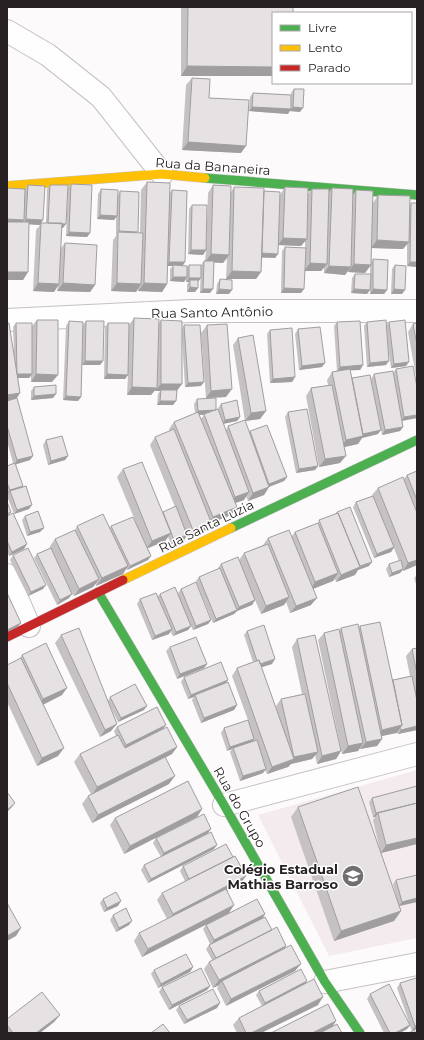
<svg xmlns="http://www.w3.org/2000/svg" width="424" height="1040" font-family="Montserrat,sans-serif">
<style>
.built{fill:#f4ebef}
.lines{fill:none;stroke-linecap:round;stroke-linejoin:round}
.street-casing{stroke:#c6c1c3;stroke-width:24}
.fast-casing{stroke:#c6c1c3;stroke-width:10}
.slow-casing{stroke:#c6c1c3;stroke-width:10}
.jam-casing{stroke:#c6c1c3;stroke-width:10}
.street{stroke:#fffefe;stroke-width:22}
.fast{stroke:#4caf50;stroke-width:9}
.slow{stroke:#ffc107;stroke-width:9}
.jam{stroke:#c62828;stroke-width:9}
.wall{fill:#c6c2c3;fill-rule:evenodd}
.shaded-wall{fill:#a19e9f}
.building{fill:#e6e2e3;stroke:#a19e9f}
.labels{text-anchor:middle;stroke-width:3;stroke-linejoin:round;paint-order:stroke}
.street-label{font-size:13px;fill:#272123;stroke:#fff}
.poi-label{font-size:13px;font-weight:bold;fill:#272123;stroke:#fff;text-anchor:end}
</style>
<rect width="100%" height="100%" fill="#fcfafb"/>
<path class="built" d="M417,770V938L329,956L258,815Z"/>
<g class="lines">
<g class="street-casing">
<path id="street" d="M7,31L48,55L101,97L162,174
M7,320L191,311H417
M7,575L29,626
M224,805L417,754
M325,982L417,964"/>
</g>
<g class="fast-casing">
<path id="fast" d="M205,178L417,195
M231,528L417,440
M98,592L224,805L325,982L360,1033"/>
</g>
<g class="slow-casing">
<path id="slow" d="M7,186L162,174L205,178
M123,580L231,528"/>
</g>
<g class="jam-casing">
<path id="jam" d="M7,637L123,580"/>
</g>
<use href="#street" class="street"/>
<use href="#fast" class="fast"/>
<use href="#slow" class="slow"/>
<use href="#jam" class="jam"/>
</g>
<path class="wall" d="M181,7H293L273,13V76H181Z
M192,78L209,98L241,153L182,150L186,85Z
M294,89L300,112L290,111V110L288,114L249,111L250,97L253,93L291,95V93Z
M147,182L170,193L172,190L183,266L187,267L189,265L198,282V288L195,292H187V284L189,282H186V279L184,282L170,281V269L173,266H167V284L162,292L138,291V288L136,292L111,291L113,240L116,236V217L114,220L97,219L98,194L101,189L118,195L120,191L137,233H140L141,190Z
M71,184L90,233L87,237L66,236L68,188Z
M28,185L41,223H46L47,189L50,185L63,228H61L60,249L65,243L95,285L90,292L57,291L58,286L54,292L33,291L36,230L40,225L29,224L28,272L23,280H7L25,189Z
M213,185L231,192L234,187L264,191L280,195L285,187L308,194L312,189L329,192L332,188L353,195L356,190L373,203L378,195L410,206L411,203L417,267L407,266V244L403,249L371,248V263L373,259L387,290L384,294H370V290L367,294L351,293L352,278L355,274H370V266L365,273L348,272V270L345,275L324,273V268L321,271H305L301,293H281L282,251L285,247L305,248V241L301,246L278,245V254L275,258H262L261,272L256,279H226L227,258L223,263L214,262L210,293H200L201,265L204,261H205L206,250L203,255L188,254L189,209L192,205L206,249L208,193Z
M395,265L402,294H391L392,269Z
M220,279L229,294H216L217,284Z
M134,318L158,324L161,320L182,329L184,325L201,386L185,387L182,338L177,391L176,401L173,405H157L158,394L160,391H155V390L151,395H127L128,375L125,379H104L105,327L108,323L129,325Z
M37,320L52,382H31V376L29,378H18L20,393L16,399L30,460L16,464L22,488L29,509L14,514L7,496L8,494H7V466L13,463L7,441V323L14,350L13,327L16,323L32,326Z
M69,321L83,325L86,321L103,361L100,365H82L81,397L78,401L63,400L66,326Z
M337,322L363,365L360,370H350L352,379L378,434L362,438L358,444L344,447L340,463L319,467L306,396L311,388L328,385L327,380L332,372L337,371L334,326Z
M367,322L386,325L389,322L406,366L391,368L387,338L386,365L367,367L364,326Z
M417,323V382L408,332L413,324Z
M207,325L226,397L206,398L201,333Z
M298,329L322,367L299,370L295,334Z
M270,330L295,377L292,382L270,383L267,334Z
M238,338L266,411L260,419L245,421L233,345Z
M396,369L417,418L402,421L403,427L400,431L382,435L371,379L374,374L393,373Z
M34,387L53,398L31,400V391Z
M197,399L216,410L220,414L218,408L221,404L240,417L237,421L223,424L226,430L228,426L249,432L250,431L287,477L284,481L269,487L264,495L248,501L246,496L244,500L235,503L231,515L211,523L206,530L188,537L187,536L184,540L171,544L168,537L165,541L148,548V560L127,570L126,568L123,574L96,586V584L93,587L74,596L72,594L69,598L57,605L34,558L37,554L50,548V546L55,539L75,530L77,526L110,528L111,526L137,525L117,477L123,469L162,512H163L175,507L150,445L155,437L170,431L169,429L174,422L195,413L194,404ZM199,415H204L201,419Z
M288,412L318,466L315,470L296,473L285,417Z
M46,440L68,456L65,460L48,465L43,445Z
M417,471V565L403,571V570L400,573L389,577L386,569L389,564L399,561L394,548L391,552L374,558L353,507L356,502L372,496V495L378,488L403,480L407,475Z
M7,502L11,512L9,515L24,549L9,556L7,552Z
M337,512L369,566L358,570L355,575L336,582L335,579L333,581L313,589L311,605L290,613L286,602L284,605L261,614L255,600L252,605L237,611L234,614L213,623L196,581L199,577L219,569L218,568L221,564L239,560L244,553L263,545L268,538L292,536L295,532L318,523L319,520L335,514Z
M25,516L44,528L40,532L27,536L22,520Z
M13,555L43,589L28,596L10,560Z
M417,575V587L414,578Z
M181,589L211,620L208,624L193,630L191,626L188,630L173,636L170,631L169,634L152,640L137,604L140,599L158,596L160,594L178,593Z
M360,626L393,680L410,676L406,656L412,649L417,648V730L398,734L397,732L382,736V739L377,746L360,749V748L358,751L342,754L318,640L324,633L339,631L341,628H359Z
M247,631L272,664L261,667L277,713L276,706L281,699L302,694L292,647L297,639L341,751L336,759L317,764L315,755L312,759L291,764L288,767L267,774L265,770L263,773L240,781L230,752L232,749L227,751L221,733L224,728L248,720L232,676L237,668L253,662L244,635Z
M61,635L108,701L110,697L144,710L118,722L109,704L111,731L100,737L55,643Z
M170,647L207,664L204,668L177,679L166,651Z
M22,655L62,695L43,705L58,756L37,766L7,702V665L19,659Z
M184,677L226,683L237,705L234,710L201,723L192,700L194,697L188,699L181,682Z
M117,727L163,729L177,747L172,754L165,758L169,784L92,823L82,804L88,796L91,794L74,762L80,754L116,736L114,731Z
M417,786V844L381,853L398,903L393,884L396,880L417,902L399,906L401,911L394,921L334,941L291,817L298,807L380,850L373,820L375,817H373L369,802L372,798Z
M202,809L197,817L124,854L110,825L115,818Z
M209,833L214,849L148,883L141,870L144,865L161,857L153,843L156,838Z
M233,857L246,876L240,884L227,891L229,913L142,957L134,941L139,933L167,919L157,900L162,893L185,881L180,871L183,866Z
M103,899L118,906L104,912L100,903Z
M265,914L263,918L272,930L286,946L284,949L295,971L226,1006L217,988L219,985L213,988L204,969L209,962L212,960L206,949L209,945L210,944L203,929L206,925Z
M113,915L129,925L116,932L110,920Z
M193,967L190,972L158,988L151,974L154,970Z
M306,983L318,1005L261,1033H237L233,1025L239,1018L262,1006L256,995L259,991Z
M400,983L417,1029L412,1031L410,1026L407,1029L400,1033H384L367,999L370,994L409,1022L397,988Z
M210,986L207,990L169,1010L159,992L162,987Z
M179,1006L217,1008L184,1024L176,1010Z
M60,1015L54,1022L40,1033H7V1019Z"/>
<path class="shaded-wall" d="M187,66L273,67V76H181Z
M252,107L291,109L288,114L249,111Z
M293,107L303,108L300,112L290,111Z
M188,142L246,146L241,153L182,150Z
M100,215L117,216L114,220L97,219Z
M7,219L24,220L21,224H7Z
M26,219L43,220L40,225L23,224Z
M48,223L66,224L63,228L45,227Z
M69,232L90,233L87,237L66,236Z
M283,238L307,239L301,246L278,245Z
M377,240L409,242L403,249L371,248Z
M191,250H206L203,255L188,254Z
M262,253L278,254L275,258L259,257Z
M211,254L229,255L223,263L205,262Z
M169,262H185L182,267L173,265V266H166Z
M410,262H417V267L407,266Z
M310,263L327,264L321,271H304Z
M354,264L371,265L365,273L348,272Z
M329,266L351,267L345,275L324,273Z
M232,271L261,272L256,279H226Z
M7,272H28L23,280H7Z
M173,277H187L184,282L170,281Z
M189,278H201L198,282L190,280L189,282H186Z
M38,283L59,284L54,292L33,291Z
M63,283L95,285L90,292L57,291Z
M117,283L141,284L136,292L111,291Z
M144,283L167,284L162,292L138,291Z
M190,287L198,288L195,292H187Z
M284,288L304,289L301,293H281Z
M203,289H213L210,293H200Z
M219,289L232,290L229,294H216Z
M354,289L370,290L367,294L351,293Z
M373,289L387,290L384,294H370Z
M394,289L405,290L402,294H391Z
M85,361H103L100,365H82Z
M389,361L386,365L367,367L370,363Z
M409,362L406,366L391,368L394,364Z
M325,363L322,367L299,370L302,366Z
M363,365L360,370L337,371L340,367Z
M17,374H32L29,378H14Z
M36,374L58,375L52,382H31Z
M107,374L128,375L125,379H104Z
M295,377L292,382L270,383L273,379Z
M204,382L201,386L185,387L188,383Z
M161,384H182L176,392L161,390L160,391H155Z
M132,387L157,388L151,395H127Z
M232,389L226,397L206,398L211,391Z
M20,393L15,401L7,402V395Z
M56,394L53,398L31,400L34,396Z
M66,396L81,397L78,401L63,400Z
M160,401H176L173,405H157Z
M216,410L213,414L195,415L198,411Z
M266,411L260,419L245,421L251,413Z
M417,415V418L401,421L404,417Z
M240,417L237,421L222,424L225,420Z
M403,427L400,431L382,435L385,430Z
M381,430L378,434L362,438L358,444L340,448L346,440L363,434Z
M33,456L30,460L14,465L17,460Z
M68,456L65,460L48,465L51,461Z
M346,456L340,463L319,467L325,459Z
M318,466L315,470L296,473L299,469Z
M287,477L284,481L266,488L269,484Z
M23,486L20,490L10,491L8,494H7L10,490Z
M269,487L264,495L248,501L253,493Z
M249,492L244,500L230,505L235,497Z
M32,505L29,509L14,514L17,510Z
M237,507L231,515L211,523L206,530L188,537L193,530L209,523L213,517Z
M44,528L40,532L27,536L30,532Z
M171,533L165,541L146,549L152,541Z
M187,535L184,540L171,544L174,540Z
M27,544L24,549L9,556L12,552Z
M394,547L391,552L374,558L377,554Z
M151,556L148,560L127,570L130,566Z
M417,560V565L403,571L408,563Z
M372,562L369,566L358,570L355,575L336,582L341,575Z
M128,566L123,574L96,586L102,578Z
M403,569L400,573L389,577L392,573Z
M338,573L333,581L310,590L315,582Z
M99,579L93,587L74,596L79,589Z
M46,585L43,589L28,596L31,592Z
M72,594L69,598L57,605L60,600Z
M289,597L284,605L261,614L266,606Z
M317,598L311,605L290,613L296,606Z
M255,600L252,605L237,611L234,614L213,623L216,619L237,610L239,607Z
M211,620L208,624L193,630L196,626Z
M21,623L18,627L7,632V630Z
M191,626L188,630L173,636L176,632Z
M172,629L169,634L152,640L155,636Z
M275,659L272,664L256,669L259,665Z
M207,664L204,668L177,679L180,674Z
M228,680L225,684L195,695L194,697L188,699L191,695Z
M67,688L62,695L38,707L43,699Z
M237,705L234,710L201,723L204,718Z
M147,706L144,710L118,722L121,718Z
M117,724L111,731L100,737L105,730Z
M166,725L163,729L123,750L126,745Z
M402,725L397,733L377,737L382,730Z
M417,726V730L398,734L401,730Z
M254,739L251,743L233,748L232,749L227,751L230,747Z
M382,739L377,746L360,749L366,742Z
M363,743L358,751L342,754L348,746Z
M177,747L172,754L92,795L97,787Z
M64,748L58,756L37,766L42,758Z
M341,751L336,759L317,764L322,756Z
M318,752L312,759L291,764L288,767L267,774L272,767L292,760L294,757Z
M266,769L263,773L240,781L243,776Z
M175,776L169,784L92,823L98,815Z
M15,803L12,807L7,812V810Z
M202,809L197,817L124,854L130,846Z
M376,813H378L375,817H373Z
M211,829L208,833L161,857L164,853Z
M417,838V844L381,853L386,845Z
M217,845L214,849L148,883L151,879Z
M246,876L240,884L168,921L173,914Z
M417,898V902L399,906L402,902Z
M121,901L118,906L104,912L107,908Z
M234,905L229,913L142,957L148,949Z
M401,911L394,921L334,941L341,931Z
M265,914L262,919L211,945L214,940Z
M132,921L129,925L116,932L119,928Z
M21,928L16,936L7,941V936Z
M286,946L281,954L222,981L219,985L213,988L219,980Z
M301,964L295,971L226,1006L231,999Z
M193,967L190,972L158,988L161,984Z
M307,981L304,986L262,1007L265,1003Z
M210,986L207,990L169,1010L172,1005Z
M323,997L318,1005L261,1033H251Z
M220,1003L217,1008L184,1024L187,1020Z
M60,1015L54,1022L40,1033H36Z
M336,1021L331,1029L322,1033H312Z
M410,1025L407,1029L400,1033H395Z
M417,1025V1029L412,1031L415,1026Z"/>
<path class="building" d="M188,7H293V13H273V67L187,66Z
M192,78L210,79L209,98L249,100L246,146L188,142Z
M294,89H304L303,108L293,107Z
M253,93L291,95V109L252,107Z
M147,182L170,183L167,284L144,283Z
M71,184L92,185L90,233L69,232Z
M28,185L45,186L43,220L26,219Z
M50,185H68L66,224L48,223Z
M213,185L231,186L229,255L211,254Z
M234,187L264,188L261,272L232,271Z
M285,187L308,188L307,239L283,238Z
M7,188L25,189L24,220L7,219Z
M332,188L353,189L351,267L329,266Z
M101,189L118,190L117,216L100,215Z
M312,189H329L327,264L310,263Z
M172,190L187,191L185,262H169Z
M356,190L373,191L371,265L354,264Z
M120,191L139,192L138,232L119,231Z
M264,191L280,192L278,254L262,253Z
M378,195L410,196L409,242L377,240Z
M411,203H417V262H410Z
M192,205H207L206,250H191Z
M7,222H29L28,272H7Z
M41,223H62L59,284L38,283Z
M118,232L143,233L141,284L117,283Z
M65,243L97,245L95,285L63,283Z
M285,247L306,248L304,289L284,288Z
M373,259L388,260L387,290L373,289Z
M204,261H214L213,289H203Z
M173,265L187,266V277H173Z
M189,265H201V278H189Z
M395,265L406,266L405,290L394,289Z
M355,274H371L370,290L354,289Z
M220,279L232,280V290L219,289Z
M190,280H198V288L190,287Z
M134,318L159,319L157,388L132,387Z
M37,320H58V375L36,374Z
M161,320L182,321V384H161Z
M386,320L389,361L370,363L367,322Z
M405,320L409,362L394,364L389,322Z
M69,321L83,322L81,397L66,396Z
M86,321H104L103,361H85Z
M360,321L363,365L340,367L337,322Z
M7,323H9L20,393L7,395Z
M16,323H32V374H17Z
M108,323H129L128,375L107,374Z
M417,323V345L413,324Z
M227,324L232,389L211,391L207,325Z
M184,325H200L204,382L188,383Z
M320,327L325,363L302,366L298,329Z
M292,328L295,377L273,379L270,330Z
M253,335L266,411L251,413L238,338Z
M413,366L417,387V415L404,417L396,369Z
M350,369L363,436L346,440L332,372Z
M393,371L403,427L385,430L374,374Z
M370,375L381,430L363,434L352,378Z
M56,385V394L34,396V387Z
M332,385L346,456L325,459L311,388Z
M161,390H177L176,401H160Z
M17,398L33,456L17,460L7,426V401Z
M216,398V410L198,411L197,399Z
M237,400L240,417L225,420L221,404Z
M218,409L249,492L235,497L204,414Z
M307,409L318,466L299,469L288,412Z
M198,412L237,507L213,517L174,422Z
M245,420L269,487L253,493L228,426Z
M267,425L287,477L269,484L250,431Z
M174,429L211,522L193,530L155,437Z
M62,436L68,456L51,461L46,440Z
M142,462L171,533L152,541L123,469Z
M15,463L23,486L10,490L7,483V466Z
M417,471V500L407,475Z
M403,477L417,513V560L408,563L378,488Z
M26,486L32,505L17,510L10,491Z
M373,496L394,547L377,554L356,502Z
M7,502L11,512L7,514Z
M176,506L187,535L174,540L163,512Z
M350,507L372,562L360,566L338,513H337V512Z
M38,511L44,528L30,532L25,516Z
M13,513L27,544L12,552L7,541V516Z
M338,513L360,567L341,575L319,520Z
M103,514L128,566L102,578L77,526Z
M133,517L151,556L130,566L111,526Z
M318,523L338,573L315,582L295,532Z
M75,530L99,579L79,589L55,539Z
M289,530L317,598L296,606L268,538Z
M268,544L289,597L266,606L244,553Z
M28,548L46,585L31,592L13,555Z
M51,548L72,594L60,600L37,554Z
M238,557L255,600L239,607L221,564Z
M401,560L403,569L392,573L389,564Z
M220,568L237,610L216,619L199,577Z
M196,582L211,620L196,626L181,589Z
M175,587L191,626L176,632L160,594Z
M7,593L21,623L7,630Z
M156,593L172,629L155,636L140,599Z
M380,622L402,725L382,730L360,626Z
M358,624L382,739L366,742L341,628Z
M264,625L275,659L260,664L259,660L257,661L247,631Z
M79,628L117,724L105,730L61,635Z
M339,629L363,743L348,746L324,633Z
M315,635L341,751L322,756L297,639Z
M196,637L207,664L180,674L170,647Z
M46,643L67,688L43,699L22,655Z
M417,648V674L412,649Z
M21,658L64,748L42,758L7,683V665Z
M259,660L294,759L272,767L237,668Z
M221,662L228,680L191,695L184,677Z
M412,676L417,701V726L401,730L400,728L402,725L393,680Z
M228,682L237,705L204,718L195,695Z
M135,684L147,706L121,718L110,697Z
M305,694L318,752L294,757L281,699Z
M157,707L166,725L126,745L117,727Z
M248,720L254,739L230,747L224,728Z
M167,727L177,747L97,787L80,754L118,735L125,748Z
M257,740L266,769L243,776L233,748Z
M165,757L175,776L98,815L88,796Z
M188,781L202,809L130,846L115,818Z
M417,786V803L376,813L372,798Z
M358,787L401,911L341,931L298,807Z
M7,792L15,803L7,810Z
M417,803V838L386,845L378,813Z
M204,814L211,829L164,853L156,838Z
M211,832L217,845L151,879L144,865Z
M226,844L233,857L189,879L183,866Z
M235,856L246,876L173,914L162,893Z
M417,875V898L402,902L396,880Z
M226,889L234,905L148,949L139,933Z
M116,892L121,901L107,908L103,899Z
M257,899L265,914L214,940L206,925Z
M7,903L21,928L7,936Z
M126,908L132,921L119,928L113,915Z
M265,917L272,930L216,958L209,945Z
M277,927L286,946L219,980L209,962Z
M291,945L301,964L231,999L222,981Z
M186,954L193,967L161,984L154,970Z
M201,968L210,986L172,1005L162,987Z
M301,969L307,981L265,1003L259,991Z
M416,978L417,982V1025L415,1026L400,983Z
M314,979L323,997L251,1033H246L239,1018Z
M389,984L410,1025L395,1033H390L370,994Z
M213,989L220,1003L187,1020L179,1006Z
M42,992L60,1015L36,1033H13L7,1025V1019Z
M328,1004L336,1021L312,1033H271Z
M163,1024L170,1033H151Z
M337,1024L342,1033H320Z
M414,1030L416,1033H409Z"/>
<defs>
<g id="school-disc" transform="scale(1.15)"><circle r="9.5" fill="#726d6f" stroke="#fff"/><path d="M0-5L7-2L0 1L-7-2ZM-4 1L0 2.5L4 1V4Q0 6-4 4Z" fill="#fff"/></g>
</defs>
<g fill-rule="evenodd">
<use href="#school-disc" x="353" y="876"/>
</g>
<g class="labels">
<g class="street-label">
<text transform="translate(213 166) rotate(4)" y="5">Rua da Bananeira</text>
<text transform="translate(212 312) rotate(-1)" y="5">Rua Santo Antônio</text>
<text transform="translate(206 526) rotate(-26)" y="5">Rua Santa Luzia</text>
<text transform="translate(240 807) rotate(60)" y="5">Rua do Grupo</text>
</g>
<g class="poi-label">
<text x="338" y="874">Colégio Estadual<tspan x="338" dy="15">Mathias Barroso</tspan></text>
</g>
</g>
<rect width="424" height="1040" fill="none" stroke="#272123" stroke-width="16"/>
<rect x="272" y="12" width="140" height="72" fill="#ffffff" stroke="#a9a6a7"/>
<rect x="280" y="25" width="20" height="6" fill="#4caf50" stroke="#a9a6a7"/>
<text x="308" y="32" font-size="12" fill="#272123">Livre</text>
<rect x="280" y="45" width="20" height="6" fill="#ffc107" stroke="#a9a6a7"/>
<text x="308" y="52" font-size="12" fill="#272123">Lento</text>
<rect x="280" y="65" width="20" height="6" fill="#c62828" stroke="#a9a6a7"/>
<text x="308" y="72" font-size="12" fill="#272123">Parado</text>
</svg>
